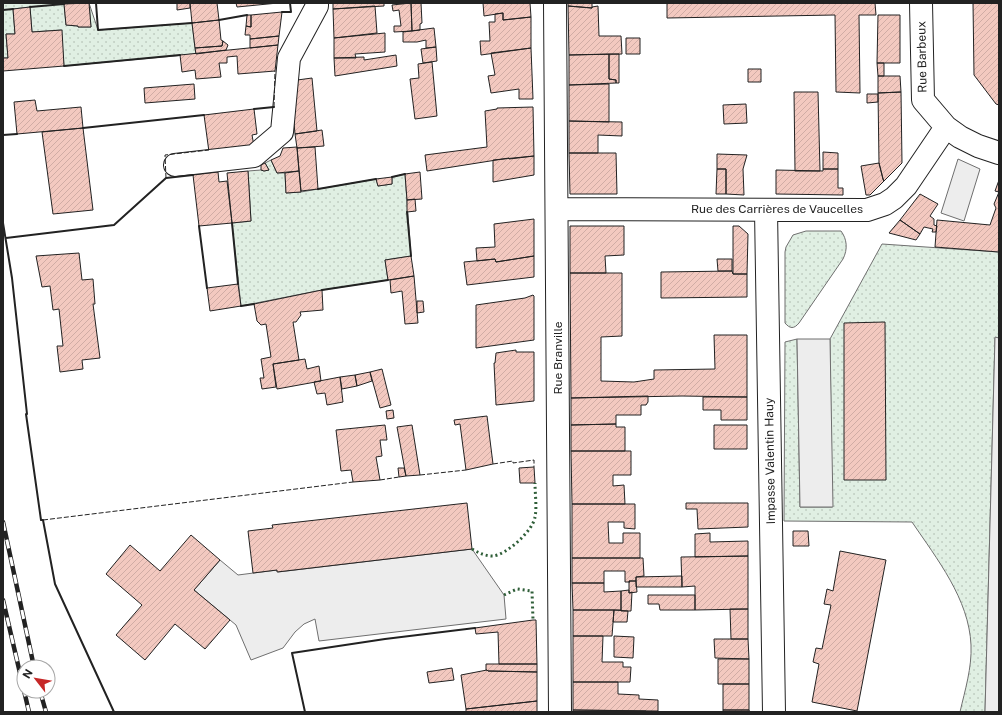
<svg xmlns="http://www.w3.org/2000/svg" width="1002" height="715" font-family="'Public Sans',sans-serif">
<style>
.grass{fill:url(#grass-dots);stroke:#6f6f6f}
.parking{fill:#ededed;stroke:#6f6f6f}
.building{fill:url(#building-hatch);stroke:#222}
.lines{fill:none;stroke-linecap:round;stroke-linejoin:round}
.minor-casing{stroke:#222;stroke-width:24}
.minor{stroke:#fff;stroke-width:22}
.rail-casing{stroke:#222;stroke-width:4.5}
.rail{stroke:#fff;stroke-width:3;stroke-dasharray:9;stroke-linecap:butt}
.hedge{stroke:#2f5e38;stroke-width:3;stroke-dasharray:2 3;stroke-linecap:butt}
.fence{stroke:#222;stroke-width:1;stroke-dasharray:5 2;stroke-linecap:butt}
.wall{stroke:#222;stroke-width:2}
.labels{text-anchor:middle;stroke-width:3;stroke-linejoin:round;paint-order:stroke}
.street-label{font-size:12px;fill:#222;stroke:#fff}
</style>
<defs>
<pattern id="grass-dots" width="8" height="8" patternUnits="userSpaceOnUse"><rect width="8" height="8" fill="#e0efe3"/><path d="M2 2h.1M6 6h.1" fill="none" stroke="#c0cdc2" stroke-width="1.8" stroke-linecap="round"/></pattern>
<pattern id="building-hatch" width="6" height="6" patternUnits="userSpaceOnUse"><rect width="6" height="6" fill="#f3c9c0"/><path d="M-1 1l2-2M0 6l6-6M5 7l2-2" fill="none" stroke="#d0aca5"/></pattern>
</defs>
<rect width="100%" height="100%" fill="#fff"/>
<path class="grass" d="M3,3H84L64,4L66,25L78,26V27H91L89,3L98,30L192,23L196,54L64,66L61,30L32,32L30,7L13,9L15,34H6L8,58H3Z
M271,160L277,173H285L286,193L301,192L376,179L378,186L392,184V177L405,174L411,256L385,260L388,280L322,290L241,306L232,223L251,221L248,171L261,170L264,171L269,170L265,163Z
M806,231H841C847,239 848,249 843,259L799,323C794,329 790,329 785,323V252L786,247L793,235Z
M882,244L999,252V338H995L985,712H960C965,690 972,668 971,645C969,599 937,559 912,522L784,521L785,342L797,339L800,507H832L830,339Z"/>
<path class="parking" d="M958,159L980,169L964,221L941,213Z
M995,337L999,338V712H985Z
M797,339H830L833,507H800Z
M472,549L504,595L506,619L319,641L315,619L304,624L295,632L283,648L251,660L236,625L194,590L220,560L238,575L277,570L278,572Z"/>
<path class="building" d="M89,3L91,27H78V26L66,25L64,4Z
M177,3H190V8L177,10Z
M190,3H217L219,20L192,23Z
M236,3H278L237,7Z
M333,3H384V6L333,9Z
M411,3H421L422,23L420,24V30L412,31Z
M411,3L412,31L394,32V26H401L399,10L393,11L392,5Z
M483,3H530L531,17L503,20V13L484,16Z
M568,3H592V8L568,6Z
M667,3H875L876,15H859L860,93L836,92L835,15L667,18Z
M973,3H999V105L996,104L974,75Z
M375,6L377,33L334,38L333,9Z
M568,6L592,8V7L598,6L599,36H621L622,54L569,55Z
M30,7L32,32L62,30L64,66L3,71V58H8L6,34H15L13,9Z
M282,12L279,36L250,39V35H245L246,26L251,27V15Z
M503,13V20L531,17V48L481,55L480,41H490L489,22H495V14Z
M247,15H251V27L246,26Z
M878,15H900V63H877Z
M219,20L221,40L223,41L222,46L195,48L192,23Z
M434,28L436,47L426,48V40L417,42H403V32Z
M385,33V52L355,54L356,58H334V38Z
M279,36L278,45L250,48V39Z
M626,38H640V54H626Z
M223,41L228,45L226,50L196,54L195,48L222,46Z
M278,45L275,71L238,74L237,56L227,57V63H219L221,77L196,79L195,70L182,72L180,55Z
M436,47L437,61L423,63L421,49Z
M531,48L533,99H519V89L491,93L488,76L495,75L491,53Z
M609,54H619V83H616V80L609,79Z
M609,54V79L616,80V83L569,85V55Z
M396,55L397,66L335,76L334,58L364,57V60Z
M432,62L437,116L415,119L410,79L419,78L418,64Z
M877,63H884V76H878Z
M748,69H761V82H748Z
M878,76H900L901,92L878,93Z
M312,78L317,131L295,134L290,81Z
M194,84L195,99L145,103L144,88Z
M609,84V122L569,121V85Z
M794,92H818L820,171H795Z
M901,92L902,163L884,181L883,179L879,163L878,93Z
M867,94H878V102L867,103Z
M35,100L37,111L81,107L83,128L17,134L14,102Z
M746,104L747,123L724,124L723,105Z
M533,107L534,156L509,159V158L427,171L425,155L487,147L485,111L497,109V108Z
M254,109L257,134L252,135L254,146L209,152L204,115Z
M569,121L622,122V136L598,135V153H569Z
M83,128L93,210L53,214L42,132Z
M322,130L324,146L297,148L295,134Z
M297,147L299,171L277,173L271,160L280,156L283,148Z
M315,147L318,189L301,191L297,148Z
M823,152L838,153V169H823Z
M569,153H616L617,194H570Z
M717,154L747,155L743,169L744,195L726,194V169H717Z
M534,156V175L493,182V160Z
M265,163L269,170L264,171L261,170V165Z
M879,163L883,179L884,181L870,195H866L861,166Z
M717,169H726V194H716Z
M823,169H838V188H843V195L776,194V170L823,171Z
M248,171L251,221L232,223L227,173Z
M299,171L301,192L286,193L285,173Z
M218,172L219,182L227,181L232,223L199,226L193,175Z
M420,172L422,199L407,200L405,174Z
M392,177V184L378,186L376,179Z
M999,180V252L935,247L937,220L990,225L996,208L994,204L999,192L995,191Z
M920,194L938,204L930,216L934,219V225L937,226L936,232H932L933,229L924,227L920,234L900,220Z
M415,199L416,211L407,212V200Z
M534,219V256L496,262L495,259L477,261L476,248L495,247L494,224Z
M900,220L920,234L916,240L889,233Z
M570,226H624V255L605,256L606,273H570Z
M733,226H739L748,234L747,274H733Z
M79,253L82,280L93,279L95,304H93L100,358L82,360L83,369L60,372L57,346H63L59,309L53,310L50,286L42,287L36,256Z
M411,256L414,276L388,280L385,260Z
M534,256V277L467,285L464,262L495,259L496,262Z
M717,259H732V271H718Z
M732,271L733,274H747V297L661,298V272Z
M570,273H622V336L601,337V381L634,382L654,379V370L715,369L714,335H747V397L682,396L571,398Z
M414,276L418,323L405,324L402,291L391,293L390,280Z
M238,284L241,306L210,311L207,288Z
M322,290L323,310L300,312L301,315L296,322H293L299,360L273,364L276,387L262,389L260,378H264L261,359L271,357L266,324L261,325L257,321L254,304Z
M533,295L534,296V340L476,348V305L525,298Z
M417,301H423L424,312L417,313Z
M885,322L886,480H844V323Z
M516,350V352H534V401L496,405L494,363H495L496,353Z
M305,359L307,369L319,366L321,381L277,389L273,364Z
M382,369L391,405L380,408L370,372Z
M370,372L372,381L357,386L355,375Z
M355,375L357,386L342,389L340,377Z
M340,377L343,402L327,405L325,393L317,394L314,382Z
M648,396V402L646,405H641V415H616V424L571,425V398Z
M703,397H747V420H721V410H703Z
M393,410L394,418L387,419L386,411Z
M487,416L493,464L466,470L460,424L455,425L454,420Z
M616,424V427H625V451H571V425Z
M385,425L387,440H380L382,456L376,457L380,480L353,482L351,470L341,471L336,430Z
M412,425L420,475L406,476L397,427Z
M714,425H747V449H714Z
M571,451H631V475H613V486L624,485L625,504H572Z
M534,467L535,483H520L519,468Z
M398,468H404L406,476L399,477Z
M467,503L472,549L277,572V570L253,573L248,531L273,528L272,525Z
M686,503H748V527L698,529L697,509H686Z
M572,504H635V529L624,528V522H608L609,543H623V533H640V558H572Z
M793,531H808L809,546H793Z
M710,533V542L748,541V556L695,557V534Z
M191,535L220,560L194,590L230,620L205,649L175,624L145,660L116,635L142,605L106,574L130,545L160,571Z
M840,551L886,560L857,711L812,702L819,664L813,662L816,648L822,649L831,605L824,604L827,589L833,591Z
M748,556V609L695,610V586L682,587L681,557Z
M572,558H643L644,576L636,577V581H629L630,582H625V571H604V583H572Z
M682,576V587H636V577Z
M629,581H636L637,592L629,593Z
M572,583H604V592L621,591V610H573Z
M629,590V593L632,592L631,611H621V591Z
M648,595H695V610H660L659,604H648Z
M730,609H748V639H731Z
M573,610H614L612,636H573Z
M614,610L628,611L627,622H613Z
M533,620H536L537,664H499L498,632L476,634L475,628Z
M573,636H603L602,662H623V667H631L630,682H573Z
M614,636L634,637L633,658L614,657Z
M714,639H748L749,659L715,658Z
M718,659H749V684H718Z
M486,664H537V672L488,671L487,670H486Z
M452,668L454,680L429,683L427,672Z
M487,670L488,671L537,672V701L466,709L461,675Z
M573,682H618V694L639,695V699L658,700V711L573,710Z
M723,684H749V710H723Z
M537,701V712H466V709Z
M573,710L646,711V712H573Z
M723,710H749L750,712H723Z"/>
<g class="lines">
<g class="minor-casing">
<path id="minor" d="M555,3L560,712
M921,3L923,100L946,127L960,137L978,146L999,153
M175,165L254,156L282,132L289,58L317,6V3
M557,209L867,210L885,204L894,198L906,186L946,127
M766,210L774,712"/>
</g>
<use href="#minor" class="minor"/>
<g class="rail-casing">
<path id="rail" d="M3,522L34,667
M3,600L29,712
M40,691L46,712"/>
</g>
<use href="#rail" class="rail"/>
<path class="hedge" d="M472,549C479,553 485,556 493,556C506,555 533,531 535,517C537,507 535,494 535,483
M504,595L517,589L532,591L533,620"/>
<path class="fence" d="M274,107L275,71
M166,178L165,155L209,150
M493,464L513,461V463L534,460V467
M420,475L466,470
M380,480L399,477
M43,520L353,482"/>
<path class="wall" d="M96,3L98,30L192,23
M30,7L64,4
M3,10L13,9
M282,12H291L290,3
M219,20L247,15
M64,66L180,55
M254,109L274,107
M83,128L204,115
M3,135L17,134
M392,177L405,174
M318,189L376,179
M407,212L411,256
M3,223L12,278L27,414H26L41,520H43L55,584L114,712
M232,223L238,284
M199,226L207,288
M6,238L114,225L166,178L193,175
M322,290L388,280
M241,306L254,304
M305,712L292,653L385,639L475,628"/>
</g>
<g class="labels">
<g class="street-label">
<text transform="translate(922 57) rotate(-91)" y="4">Rue Barbeux</text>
<text x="777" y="213">Rue des Carrières de Vaucelles</text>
<text transform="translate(558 358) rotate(-90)" y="4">Rue Branville</text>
<text transform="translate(770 461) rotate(-91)" y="4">Impasse Valentin Hauy</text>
</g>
</g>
<rect width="1002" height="715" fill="none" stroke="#222222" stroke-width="8"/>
<g transform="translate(36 679) rotate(301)"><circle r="19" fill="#ffffff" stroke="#a7a7a7"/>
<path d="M0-3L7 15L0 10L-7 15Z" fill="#c62828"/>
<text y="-6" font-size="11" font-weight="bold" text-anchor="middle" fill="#222222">N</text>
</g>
</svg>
